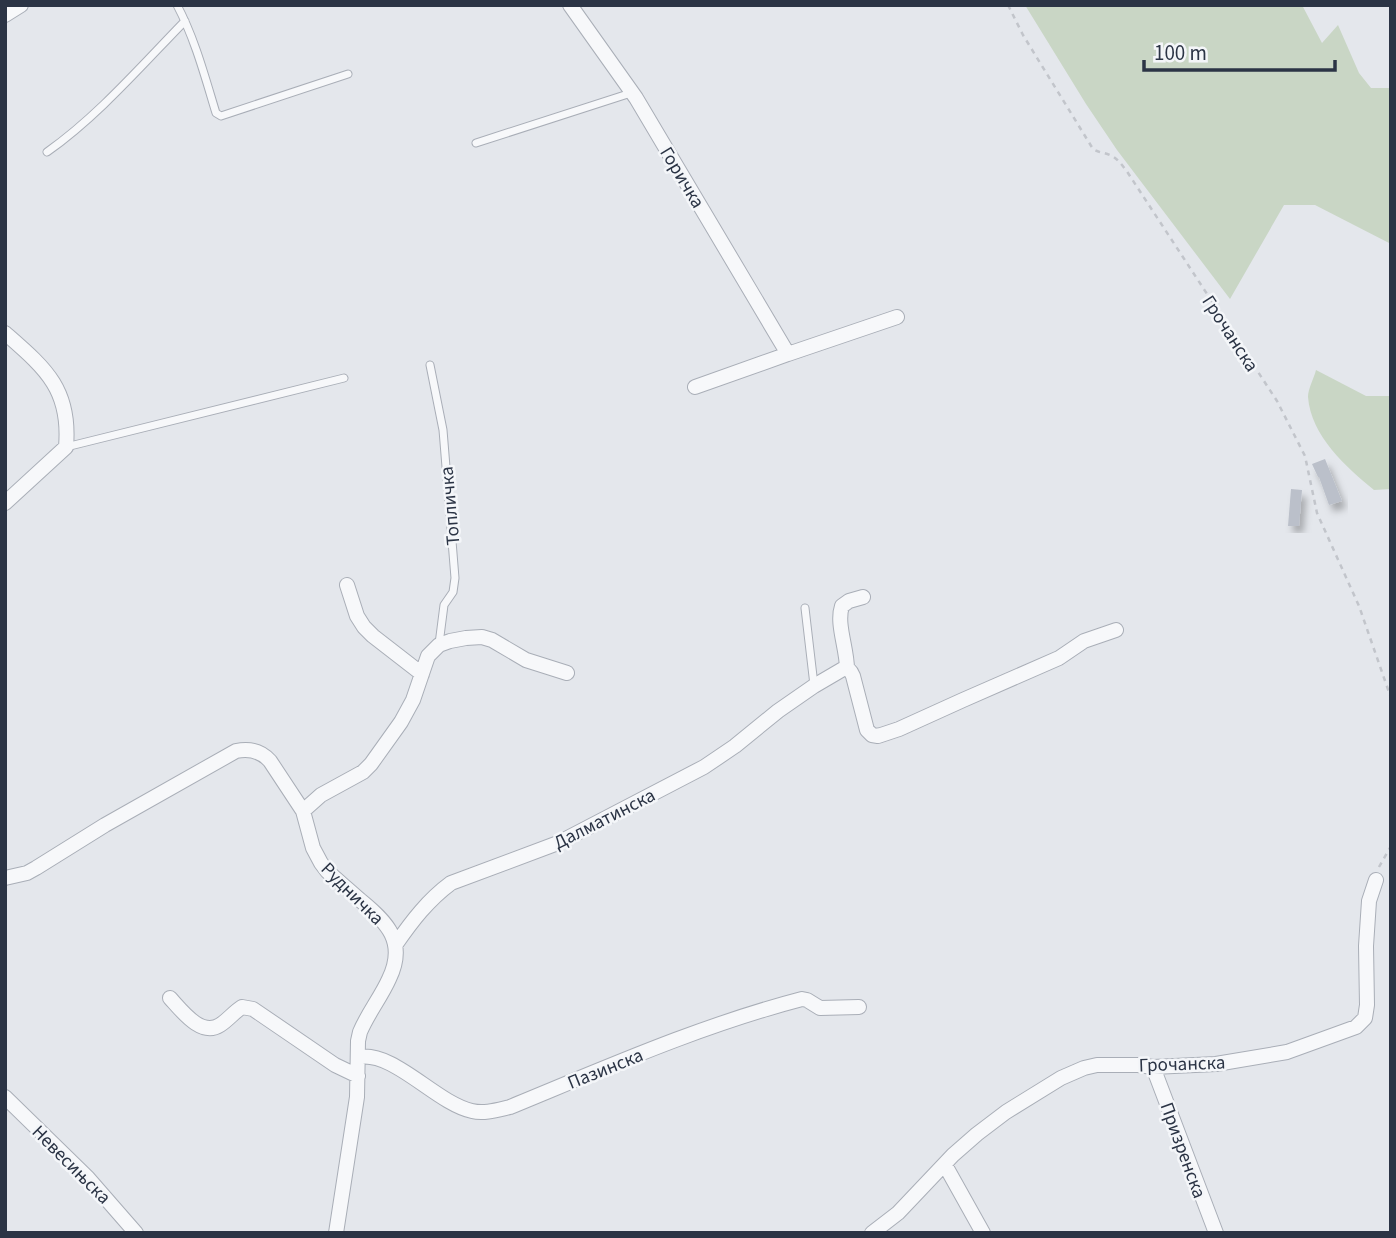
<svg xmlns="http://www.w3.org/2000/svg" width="1396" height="1238" font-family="'Source Sans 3',sans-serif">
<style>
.green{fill:#c9d6c5}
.building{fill:#bbc0ca;filter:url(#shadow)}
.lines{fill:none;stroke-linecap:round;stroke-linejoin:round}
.service-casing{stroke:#a9aeb7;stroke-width:9}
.minor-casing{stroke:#a9aeb7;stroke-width:16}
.path{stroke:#c2c5cb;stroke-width:2.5;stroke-dasharray:5 5;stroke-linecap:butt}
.service{stroke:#f7f8fa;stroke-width:7}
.minor{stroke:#f7f8fa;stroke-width:14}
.labels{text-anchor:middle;stroke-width:5;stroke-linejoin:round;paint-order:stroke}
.street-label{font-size:19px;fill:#2b3445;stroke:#f4f6f9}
</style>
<defs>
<filter id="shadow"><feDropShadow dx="4.5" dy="7" stdDeviation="3.5" flood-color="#0004"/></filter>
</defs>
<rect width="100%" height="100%" fill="#e4e7ec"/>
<path class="green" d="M1025,5H1302L1322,43L1338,25L1359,73L1371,88H1389L1391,94V244L1315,205H1284L1230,299L1117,150L1086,104Z
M1316,370L1366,396H1391V489L1374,490C1346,467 1311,436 1308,397C1308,389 1314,378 1316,370Z"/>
<path class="building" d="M1325,459L1342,501L1329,505L1319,477H1318L1312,464Z
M1291,489L1302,490L1299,526H1288Z"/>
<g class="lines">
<g class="service-casing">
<path id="service" d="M177,5C195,39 205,77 216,113L221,116L348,74
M476,143L631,93
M47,152C98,116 141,66 185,21
M430,365L443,430L455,578L453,592L444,605L439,644
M66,447L344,378
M805,608L814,685"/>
</g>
<g class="minor-casing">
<path id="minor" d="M570,5L636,98L788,354L897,317
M5,15L21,5
M5,333C45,368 71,389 66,447L5,503
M695,387L788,354
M347,585L357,616L364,627L373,636L422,674
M847,669C847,648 836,624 842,606L849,601L863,597
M303,811L321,795L363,772L371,764L401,722L413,700L428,656L439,645L450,641L466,638L482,637L492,640L526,660L567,673
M5,878L27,873L36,868L105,825L236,751C250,748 261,751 270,761L303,811L313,848L321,863L327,871C338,881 349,890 360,900C387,922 407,942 389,979C381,997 368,1013 360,1032L358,1041L357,1097L336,1233
M396,944C412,921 428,900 451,883L558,843L704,767L735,746L778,711L814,686L843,669C849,668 851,671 853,676L867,730L872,735L878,736L899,729L963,700L1059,658L1084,641L1116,630
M170,998C182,1011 201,1037 220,1025C228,1020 234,1012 242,1007L253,1009L335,1065L358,1076
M359,1057C394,1051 436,1103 472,1111C484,1114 497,1110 510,1107C605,1068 702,1025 802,999L807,1000L820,1008L859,1007
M1153,1067L1216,1233
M5,1097L88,1178L136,1233
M945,1165L983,1233
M872,1233L898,1213L953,1155L977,1134L1006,1112L1061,1078L1084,1068L1097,1065H1138L1153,1067L1216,1064L1287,1052L1356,1027L1365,1018L1367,1005L1366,946L1369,901L1376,880"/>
</g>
<path class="path" d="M1008,5L1023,35L1093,149C1099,153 1103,152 1110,155C1117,158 1121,164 1126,170L1277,401L1305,456L1317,513L1359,606L1391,698
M1379,867L1391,846"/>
<use href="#service" class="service"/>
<use href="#minor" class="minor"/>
</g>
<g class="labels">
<g class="street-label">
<text transform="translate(683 177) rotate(59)" y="7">Горичка</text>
<text transform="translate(1231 333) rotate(57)" y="7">Грочанска</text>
<text transform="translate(449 506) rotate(-95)" y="7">Топличка</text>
<text transform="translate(604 818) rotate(-27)" y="7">Далматинска</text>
<text transform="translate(353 893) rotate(45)" y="7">Рудничка</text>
<text transform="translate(1182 1063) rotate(-2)" y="7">Грочанска</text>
<text transform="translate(605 1068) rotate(-22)" y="7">Пазинска</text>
<text transform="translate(1184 1150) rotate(70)" y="7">Призренска</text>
<text transform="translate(72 1164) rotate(45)" y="7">Невесињска</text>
</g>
</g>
<rect width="1396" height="1238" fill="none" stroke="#2b3445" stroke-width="14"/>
<path d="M1144 60v10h191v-10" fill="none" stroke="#2b3445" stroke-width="3.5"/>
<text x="1154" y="60" font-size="21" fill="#2b3445" stroke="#f4f6f9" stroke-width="5" paint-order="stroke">100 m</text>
</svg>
